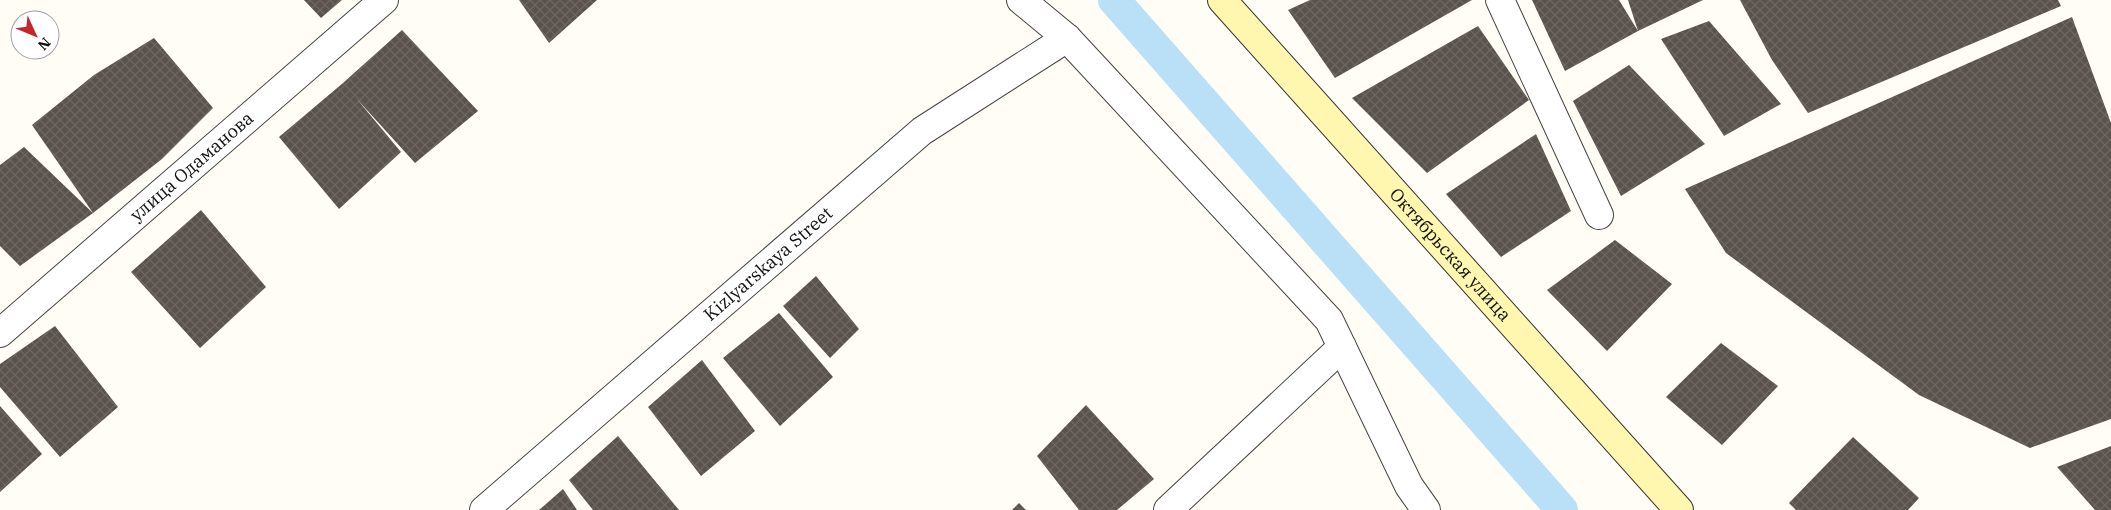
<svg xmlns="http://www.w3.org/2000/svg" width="2111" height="510" font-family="'IBM Plex Serif',serif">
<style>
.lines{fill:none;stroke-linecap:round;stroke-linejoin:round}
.canal{stroke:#b9e0f7;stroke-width:32}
.building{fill:url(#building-cross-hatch)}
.street-casing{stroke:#444;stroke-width:30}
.secondary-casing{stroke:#333;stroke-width:30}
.street{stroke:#fff;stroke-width:28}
.secondary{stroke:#fff6b0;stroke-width:28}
.labels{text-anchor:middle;stroke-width:5;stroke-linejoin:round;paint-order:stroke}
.street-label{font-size:18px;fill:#111;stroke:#fff}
</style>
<defs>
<pattern id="building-cross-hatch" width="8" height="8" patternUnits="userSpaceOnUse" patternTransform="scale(1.25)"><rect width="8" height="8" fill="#5a524d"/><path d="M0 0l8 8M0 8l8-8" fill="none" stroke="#6d6662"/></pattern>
</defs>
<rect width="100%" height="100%" fill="#fffdf5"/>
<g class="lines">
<path class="canal" d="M1114,0L1562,510"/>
</g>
<path class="building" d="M304,0H342L321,18Z
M519,0H597L549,43Z
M1310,0H1472L1335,78L1288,10Z
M1532,0H1619L1638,31L1565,71Z
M1628,0H1703L1638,31Z
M1740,0H2058L2061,6L1808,113L1772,60Z
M2072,17L2111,123V419L2030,448L1919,395L1726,253L1685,189Z
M1709,21L1781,104L1724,136L1661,39Z
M1478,26L1529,100L1427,173L1352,98Z
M402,30L478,111L415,163L356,98L401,152L339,209L279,137L343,83Z
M154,38L213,108L162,159L93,213L20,266L0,246V165L24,147L93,213L32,125L94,75Z
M1629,65L1705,144L1621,196L1573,101Z
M1536,134L1571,211L1501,257L1446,194Z
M201,210L266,287L200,348L131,272Z
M1615,240L1672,284L1607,351L1547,290Z
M816,276L859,329L830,358L783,306Z
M779,313L833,377L780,426L723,358Z
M55,326L118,407L60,457L0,387V364Z
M1721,343L1778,386L1722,445L1666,397Z
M702,360L755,431L701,476L648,407Z
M1086,405L1154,479L1117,510H1079L1037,456Z
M0,406L42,454L0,492Z
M618,436L679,510H593L569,480Z
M1853,437L1919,498L1908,510H1796L1789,503Z
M2111,446V510H2095L2057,467Z
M563,489L577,510H539Z
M1019,503L1026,510H1012Z"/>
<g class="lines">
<g class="street-casing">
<g id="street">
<path d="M1021,0L1067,38L1329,320L1409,486L1426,510"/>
<path d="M1500,0L1599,215"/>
<path id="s1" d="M0,333L384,0"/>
<path id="s2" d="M484,510L922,131L1067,38"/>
<path d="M1168,510L1342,347"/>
</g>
</g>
<g class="secondary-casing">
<g id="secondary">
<path id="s3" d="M1222,0L1679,510"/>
</g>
</g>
<use href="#street" class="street"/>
<use href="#secondary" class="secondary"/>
</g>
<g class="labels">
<g class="street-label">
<text dy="6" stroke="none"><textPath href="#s1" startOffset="254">улица Одаманова</textPath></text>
<text dy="6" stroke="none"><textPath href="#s3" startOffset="342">Октябрьская улица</textPath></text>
<text dy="6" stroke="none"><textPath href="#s2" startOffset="376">Kizlyarskaya Street</textPath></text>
</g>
</g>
<g transform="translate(35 35) rotate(134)"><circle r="24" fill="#ffffff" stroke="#a0a0a0"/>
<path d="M0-4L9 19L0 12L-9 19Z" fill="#c4262e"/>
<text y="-8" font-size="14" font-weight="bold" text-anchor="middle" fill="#111111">N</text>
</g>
</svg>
